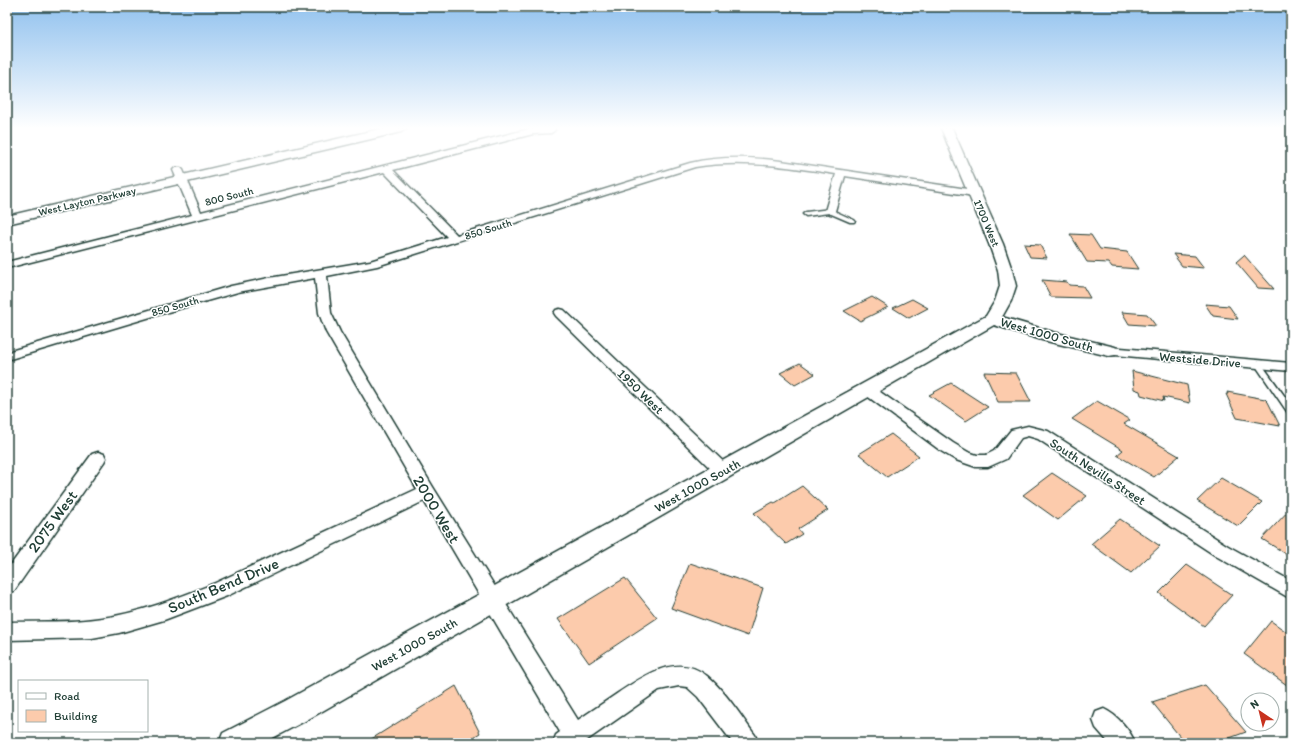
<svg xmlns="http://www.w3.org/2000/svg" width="1298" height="750" font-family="Itim,sans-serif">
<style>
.building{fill:#fccbac;stroke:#1f3d34}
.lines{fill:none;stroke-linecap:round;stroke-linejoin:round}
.service-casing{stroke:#1f3d34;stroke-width:3}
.minor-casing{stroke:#1f3d34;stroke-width:3}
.tertiary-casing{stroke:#1f3d34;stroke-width:3}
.secondary-casing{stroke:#1f3d34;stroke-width:3}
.service{fill:#fff;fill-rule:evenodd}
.minor{fill:#fff;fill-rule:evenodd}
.tertiary{fill:#fff;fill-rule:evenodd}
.secondary{fill:#fff;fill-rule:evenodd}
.labels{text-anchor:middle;stroke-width:3;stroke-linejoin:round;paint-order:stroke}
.far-street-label{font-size:11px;fill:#1f3d34;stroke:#fff}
.street-label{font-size:13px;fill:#1f3d34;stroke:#fff}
.near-street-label{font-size:16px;fill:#1f3d34;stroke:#fff}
</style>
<rect width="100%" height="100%" fill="#fff"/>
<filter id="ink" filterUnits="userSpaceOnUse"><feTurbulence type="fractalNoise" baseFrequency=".025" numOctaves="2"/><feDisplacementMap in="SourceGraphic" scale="8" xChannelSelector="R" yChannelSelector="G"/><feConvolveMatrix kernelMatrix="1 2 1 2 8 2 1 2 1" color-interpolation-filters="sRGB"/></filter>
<g filter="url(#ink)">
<path class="building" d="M1070,234L1091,235L1100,249L1127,252L1138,269L1112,267L1109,263L1087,262Z
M1024,244L1040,245L1047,258L1030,257Z
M1173,254L1195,256L1204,268L1182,266Z
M1244,255L1274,289L1258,288L1236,262Z
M1042,280L1067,282L1069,285L1083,286L1090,298L1051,297Z
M872,297L888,307L860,321L844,311Z
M912,299L928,308L909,318L893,308Z
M1205,304L1229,306L1238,319L1213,316Z
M1122,312L1147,314L1156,326L1129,324Z
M800,363L815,374L795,385L780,373Z
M1132,371L1187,385L1190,403L1163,397L1164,401L1141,395L1140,391L1134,389Z
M984,372L1016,373L1031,402H998Z
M951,383L988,407L966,421L929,395Z
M1227,392L1265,399L1268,402L1280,426L1237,418L1226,394H1228Z
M1097,401L1130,420L1124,424L1179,456L1154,477L1117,455L1123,450L1072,419Z
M891,434L919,456L887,477L859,454Z
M1052,473L1087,496L1058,520L1023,495Z
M1221,478L1262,502L1238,526L1197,501Z
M802,486L828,510L798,529L802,534L786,544L754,513L773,502L775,503Z
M1291,508V557L1262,539Z
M1120,519L1160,546L1131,573L1091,544Z
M690,563L763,588L748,636L671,608Z
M1187,565L1232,595L1204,626L1159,593Z
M625,578L657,618L589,663L558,619Z
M1271,621L1291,635V688L1244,654Z
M1205,685L1246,732L1216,743H1185L1152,702Z
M456,686L480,733L464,743H365Z"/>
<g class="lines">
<g class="service-casing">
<path id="service" d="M830,209L854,220L855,221L854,222H850L829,213L806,216L803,214L806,212Z
M1256,362H1260L1291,405V414L1288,413L1256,366L1255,364Z"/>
</g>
<g class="minor-casing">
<path id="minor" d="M533,128H554L555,130L551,133L533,134L393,170L457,235L690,163C720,156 751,157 781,161L974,190L979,193L974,196L845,176L835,211L830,214L825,211L836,174C789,167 742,159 695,167L377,266L327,276L331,313L340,332L433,487L578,720C591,711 605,702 618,693C644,676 677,652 707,676C726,692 740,715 755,735L758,743H733L698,697L687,687L679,686L659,690L583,743H553L556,735L560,732L424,501L227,596L164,620L119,633L92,638L7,640V622C39,621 71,623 102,618C140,613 177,598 213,584L417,489L326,332L319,313L315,278L238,292L154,316L7,360V352L231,286L269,278L370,261L447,237L384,172L7,268V262L192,215L173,170L175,168H181L183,170L201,212Z
M560,309L564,310L728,466L730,470L728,474L722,476L716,474L556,316L554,313L556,310Z
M1109,347L1291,363V371L1104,354L1102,351L1104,348Z
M868,385L873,387L953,443L968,452L977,455H986L994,451L1011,430L1028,426L1048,431L1228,546L1291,581V599L1216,556L1038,439L1028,436L1021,438L1006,459L988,467H976L956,460L941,451L863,393L861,390L863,387Z
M98,452L104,454L106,458L104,462L14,591L7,593V570L92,454Z
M1104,709C1117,715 1130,730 1135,743H1109L1096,728L1093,720L1096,712Z"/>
</g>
<g class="tertiary-casing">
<path id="tertiary" d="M941,128H952L1003,244L1012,270L1016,286L1011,301L1002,317L1053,332L1115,347L1118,351L1115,355L1109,356L1042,340L994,325L305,721L263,743H219L223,733L285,701L986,316L995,301L1000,286L998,270L989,244Z"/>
</g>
<g class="secondary-casing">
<path id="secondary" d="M384,128H407L401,132L7,224V216Z"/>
</g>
<use href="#service" class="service"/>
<use href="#minor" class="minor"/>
<use href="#tertiary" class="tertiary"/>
<use href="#secondary" class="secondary"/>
</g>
</g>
<linearGradient id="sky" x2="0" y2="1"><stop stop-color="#90c1ee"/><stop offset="0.55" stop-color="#fff"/><stop offset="1" stop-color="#fff" stop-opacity="0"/></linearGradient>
<rect width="1298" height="233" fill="url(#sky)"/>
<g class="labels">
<g class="far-street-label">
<text transform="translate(229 196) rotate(-14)" y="4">800 South</text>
<text transform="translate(87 201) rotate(-13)" y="4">West Layton Parkway</text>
<text transform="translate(987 223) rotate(67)" y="4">1700 West</text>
<text transform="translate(488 229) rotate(-17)" y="4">850 South</text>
<text transform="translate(175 306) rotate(-16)" y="4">850 South</text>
</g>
<g class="street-label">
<text transform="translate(1047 334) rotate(16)" y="5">West 1000 South</text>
<text transform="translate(1200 359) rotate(5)" y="5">Westside Drive</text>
<text transform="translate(641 391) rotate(44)" y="5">1950 West</text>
<text transform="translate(1098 471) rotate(33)" y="5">South Neville Street</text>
<text transform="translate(697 485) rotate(-29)" y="5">West 1000 South</text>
<text transform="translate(414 644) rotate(-29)" y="5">West 1000 South</text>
</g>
<g class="near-street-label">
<text transform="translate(437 509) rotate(59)" y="6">2000 West</text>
<text transform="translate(52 521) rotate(-54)" y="6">2075 West</text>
<text transform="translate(223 585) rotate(-23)" y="6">South Bend Drive</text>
</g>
</g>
<rect width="1298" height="750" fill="none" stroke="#fff" stroke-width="24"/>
<rect x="12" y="12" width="1274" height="726" fill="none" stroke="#1f3d34" stroke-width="1.5" filter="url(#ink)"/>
<rect x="18" y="680" width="130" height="52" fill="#ffffff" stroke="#a5b1ae"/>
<rect x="26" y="693" width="20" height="6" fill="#ffffff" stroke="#a5b1ae"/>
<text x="54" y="700" font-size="12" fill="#1f3d34">Road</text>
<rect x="26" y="710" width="20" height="12" fill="#fccbac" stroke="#a5b1ae"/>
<text x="54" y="720" font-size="12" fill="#1f3d34">Building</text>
<g transform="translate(1260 712) rotate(325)"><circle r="19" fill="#ffffff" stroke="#a5b1ae"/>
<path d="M0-3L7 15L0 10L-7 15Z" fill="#c8321e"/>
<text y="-6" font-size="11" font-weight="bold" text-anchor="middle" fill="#1f3d34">N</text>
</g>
</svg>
